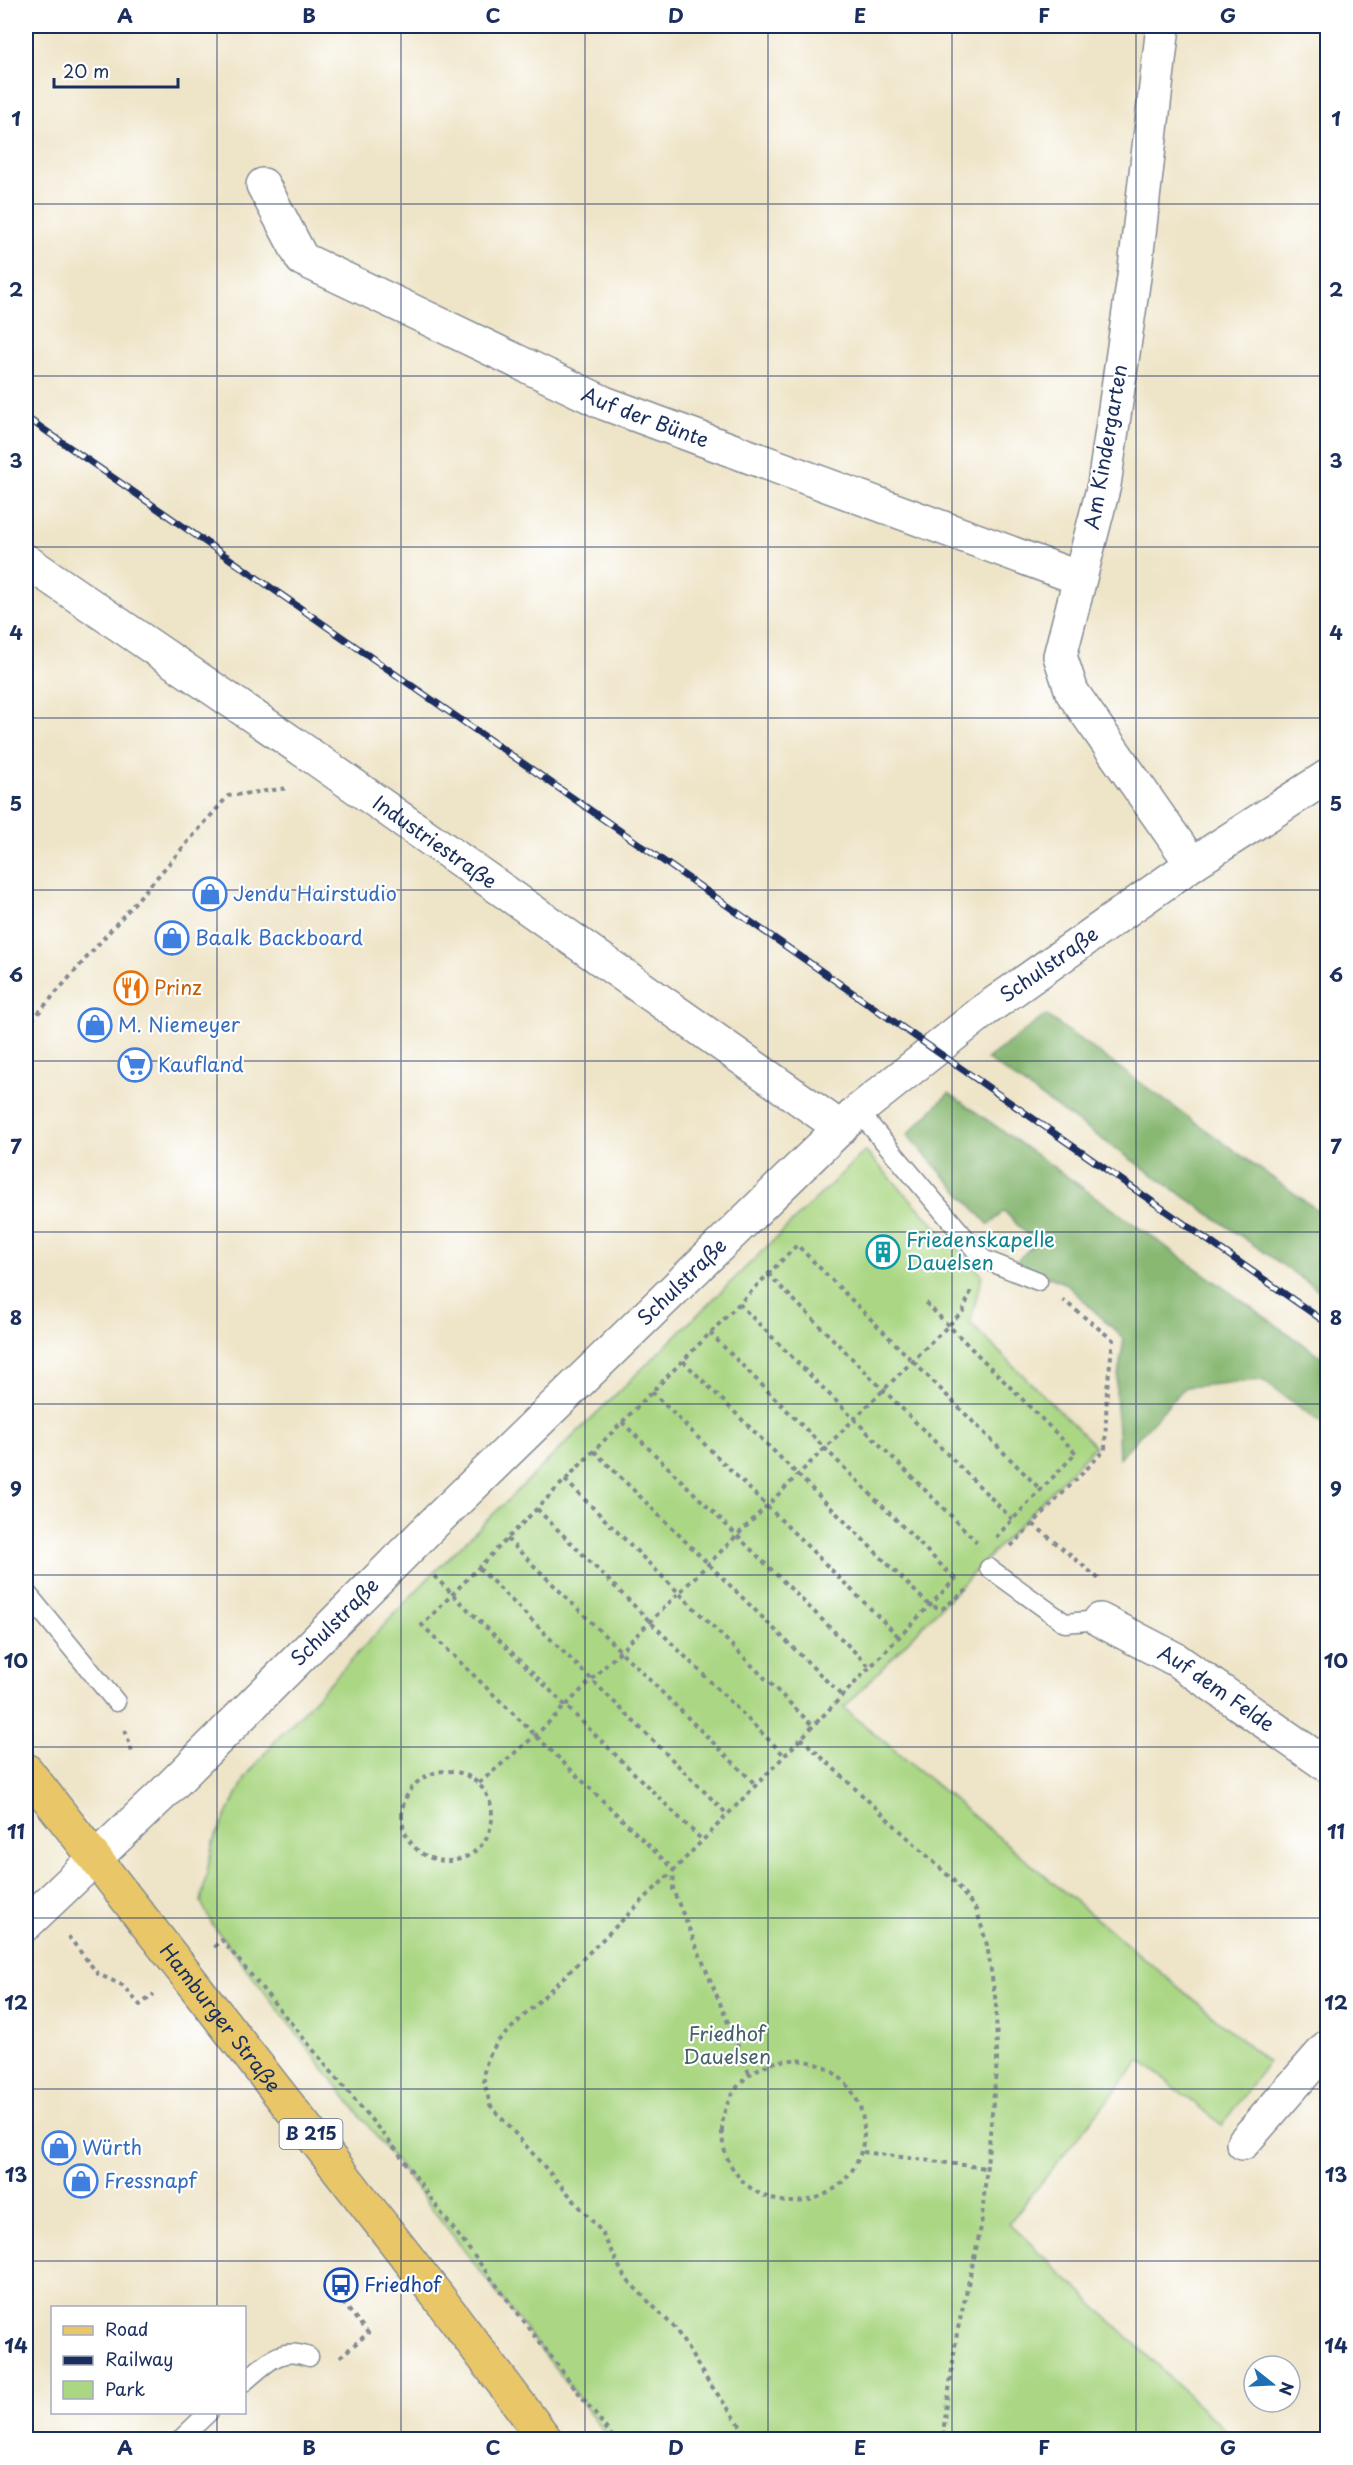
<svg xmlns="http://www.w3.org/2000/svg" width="1353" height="2465" font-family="'Playpen Sans',sans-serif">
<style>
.green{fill:#abd784;stroke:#638371;stroke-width:1.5}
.forest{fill:#88b872;stroke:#527468;stroke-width:1.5}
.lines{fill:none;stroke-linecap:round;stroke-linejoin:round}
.service-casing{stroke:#848a92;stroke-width:21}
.minor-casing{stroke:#848a92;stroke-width:36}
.primary-casing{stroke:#848a92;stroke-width:36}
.path{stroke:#848a92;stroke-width:4;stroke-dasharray:4.5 4.5;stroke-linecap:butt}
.service{stroke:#fff;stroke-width:18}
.minor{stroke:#fff;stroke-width:33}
.primary{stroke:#e9c769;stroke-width:33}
.rail-casing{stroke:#1b2f5e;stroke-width:7}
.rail{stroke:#fff;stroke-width:4.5;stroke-dasharray:14;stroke-linecap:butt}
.grid{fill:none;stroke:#1b2f5e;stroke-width:1.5;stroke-opacity:0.55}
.labels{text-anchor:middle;stroke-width:4.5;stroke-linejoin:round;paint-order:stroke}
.shield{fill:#fff;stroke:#5f6d8e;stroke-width:1.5}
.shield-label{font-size:18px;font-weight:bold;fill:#1b2f5e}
.street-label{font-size:20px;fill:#1b2f5e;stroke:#fff}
.shop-label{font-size:20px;fill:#366cbe;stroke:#fff;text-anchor:start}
.food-label{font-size:20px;fill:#c56008;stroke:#fff;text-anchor:start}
.culture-label{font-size:20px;fill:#0d838f;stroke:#fff;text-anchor:start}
.park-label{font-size:20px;fill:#466169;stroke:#fff}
.transit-label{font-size:20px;fill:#164399;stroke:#fff;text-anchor:start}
.neatline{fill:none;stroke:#1b2f5e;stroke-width:2}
.grid-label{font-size:20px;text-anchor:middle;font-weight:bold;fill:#1b2f5e}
</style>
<rect width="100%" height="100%" fill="#fff"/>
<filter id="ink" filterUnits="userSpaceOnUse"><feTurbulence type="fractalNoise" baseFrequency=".0167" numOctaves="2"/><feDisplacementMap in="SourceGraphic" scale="12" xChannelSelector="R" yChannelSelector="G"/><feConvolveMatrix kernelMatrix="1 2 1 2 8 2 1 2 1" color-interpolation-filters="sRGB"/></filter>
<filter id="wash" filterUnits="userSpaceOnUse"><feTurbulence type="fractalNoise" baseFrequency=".008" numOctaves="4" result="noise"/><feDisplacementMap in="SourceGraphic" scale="24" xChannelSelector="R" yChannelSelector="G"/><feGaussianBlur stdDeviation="1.35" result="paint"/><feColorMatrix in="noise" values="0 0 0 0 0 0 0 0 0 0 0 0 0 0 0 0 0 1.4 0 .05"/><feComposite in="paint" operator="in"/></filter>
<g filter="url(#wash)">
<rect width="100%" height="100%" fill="#eee4c7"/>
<path class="green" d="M865,1151L982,1275L970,1323L1095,1446L844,1708L1268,2062L1222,2125L1140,2060L1009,2223L1233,2438L1231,2440L610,2439L212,1924L201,1902L213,1842L247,1775L278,1738L432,1574Z"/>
<path class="forest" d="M1046,1015L1327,1217V1296L987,1059Z
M949,1093L1327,1361V1427L1262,1380L1185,1387L1119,1458L1116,1388L1124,1339L1066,1284L1016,1262L1035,1243L1004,1211L989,1225L907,1135Z"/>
</g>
<g filter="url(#ink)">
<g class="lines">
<g class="service-casing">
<path id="service" d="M858,1111L983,1259L1038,1281
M989,1568L1065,1623L1100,1620
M26,1592L116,1702
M244,2382C267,2363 279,2346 309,2357
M180,2440L209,2412"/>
</g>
<g class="minor-casing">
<g id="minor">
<path d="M1163,26L1134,277L1104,485L1060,656L1072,692L1192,864"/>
<path id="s1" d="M263,185L302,259L412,311L604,403L1079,578"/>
<path id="s2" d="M26,561L316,759L841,1128"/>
<path id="s3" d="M1100,1620L1175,1659L1328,1766"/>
<path id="s4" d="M26,1924L165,1792L436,1521L858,1111L985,1010L1192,864L1328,776"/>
<path d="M1243,2143L1328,2046"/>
</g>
</g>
<g class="primary-casing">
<g id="primary">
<path id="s5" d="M26,1770L439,2298L546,2440"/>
</g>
</g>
<path class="path" d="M26,1027L228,796L289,788
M768,1274L1013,1520
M926,1303L1076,1453L996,1537
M739,1304L977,1542
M710,1333L955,1579
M683,1361L929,1605L942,1609L967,1590
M652,1392L899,1637
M622,1422L870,1667
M594,1451L842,1696
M565,1480L813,1726
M537,1509L785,1756
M1033,1524L1099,1579V1583
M507,1539L756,1785
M1011,1546L1105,1450L1107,1388L1113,1340L1063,1300
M479,1568L728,1815
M434,1576L703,1841
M125,1730L133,1755
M801,1738L953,1880L977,1911L987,1945L996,2003L997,2061L981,2227L957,2333L942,2440
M402 1816a45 45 0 1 1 90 0a45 45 0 1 1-90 0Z
M479,1783L536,1735L963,1311L972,1288
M68,1936L98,1974L122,1985L140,2005L154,1994
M214,1947L222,1940L398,2152L442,2214L615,2440
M722 2131a71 71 0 1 1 142 0a71 71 0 1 1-142 0Z
M749,2073L673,1890L674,1870L422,1625L797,1245L1041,1490
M863,2152L986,2168
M340,2357L368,2333L338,2297L354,2284
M751,2440L705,2377L675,2328L625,2278L601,2231L490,2105L483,2076L488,2057L498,2041L674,1870L959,1575"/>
<use href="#service" class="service"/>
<use href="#minor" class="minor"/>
<use href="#primary" class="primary"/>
<g class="rail-casing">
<path id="rail" d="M26,417L1328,1324"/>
</g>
<use href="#rail" class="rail"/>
</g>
</g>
<path class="grid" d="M217,26V2308M401,26V2440M585,26V2440M768,26V2440M952,26V2440M1136,26V2440M26,204H1328M26,376H1328M26,547H1328M26,718H1328M26,890H1328M26,1061H1328M26,1232H1328M26,1404H1328M26,1575H1328M26,1747H1328M26,1918H1328M26,2089H1328M26,2261H1328M217,2412V2440"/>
<defs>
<g id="shop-ring" transform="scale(1.725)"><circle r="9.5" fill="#fff" stroke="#3f7fe0" stroke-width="1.5"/><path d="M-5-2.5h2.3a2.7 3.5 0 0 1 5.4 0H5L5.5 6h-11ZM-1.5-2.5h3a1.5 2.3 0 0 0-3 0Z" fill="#3f7fe0"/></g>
<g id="restaurant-ring" transform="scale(1.725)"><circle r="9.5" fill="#fff" stroke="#e8710a" stroke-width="1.5"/><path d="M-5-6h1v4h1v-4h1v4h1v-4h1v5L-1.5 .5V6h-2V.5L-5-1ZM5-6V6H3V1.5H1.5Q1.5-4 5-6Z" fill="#e8710a"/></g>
<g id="supermarket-ring" transform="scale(1.725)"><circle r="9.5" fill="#fff" stroke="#3f7fe0" stroke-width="1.5"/><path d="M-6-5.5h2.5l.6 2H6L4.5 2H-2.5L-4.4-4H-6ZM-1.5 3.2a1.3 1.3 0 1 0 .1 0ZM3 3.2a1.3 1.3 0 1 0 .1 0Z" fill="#3f7fe0"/></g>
<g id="building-ring" transform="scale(1.725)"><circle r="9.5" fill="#fff" stroke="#0f9aa8" stroke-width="1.5"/><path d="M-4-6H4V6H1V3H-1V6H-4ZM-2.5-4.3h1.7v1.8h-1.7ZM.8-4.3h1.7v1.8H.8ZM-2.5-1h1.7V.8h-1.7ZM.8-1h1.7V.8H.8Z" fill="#0f9aa8"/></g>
<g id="bus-ring" transform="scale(1.725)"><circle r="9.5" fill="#fff" stroke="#1a4fb4" stroke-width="1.5"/><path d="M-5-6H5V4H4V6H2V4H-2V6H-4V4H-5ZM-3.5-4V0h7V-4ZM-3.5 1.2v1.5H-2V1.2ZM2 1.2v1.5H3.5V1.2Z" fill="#1a4fb4"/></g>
</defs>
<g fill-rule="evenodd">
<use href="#shop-ring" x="210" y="894"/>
<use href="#shop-ring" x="172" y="938"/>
<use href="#restaurant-ring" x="131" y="988"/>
<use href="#shop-ring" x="95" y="1025"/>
<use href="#supermarket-ring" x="135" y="1065"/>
<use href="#building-ring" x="883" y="1252"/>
<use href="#shop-ring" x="59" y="2148"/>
<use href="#shop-ring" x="81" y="2181"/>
<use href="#bus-ring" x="341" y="2285"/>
</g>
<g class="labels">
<rect class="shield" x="279.5" y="2119" width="63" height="30" rx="4.5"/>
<g class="shield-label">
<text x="311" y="2140">B 215</text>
</g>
<g class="street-label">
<text dy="7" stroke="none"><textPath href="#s1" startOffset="462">Auf der Bünte</textPath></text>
<text transform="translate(1106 447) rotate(-80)" y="7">Am Kindergarten</text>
<text dy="7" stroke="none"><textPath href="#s2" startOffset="496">Industriestraße</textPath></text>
<text dy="7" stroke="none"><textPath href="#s4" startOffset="1404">Schulstraße</textPath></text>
<text dy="7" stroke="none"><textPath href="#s4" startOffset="918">Schulstraße</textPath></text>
<text dy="7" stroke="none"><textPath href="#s4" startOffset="432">Schulstraße</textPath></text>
<text dy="7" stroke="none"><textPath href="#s3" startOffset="135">Auf dem Felde</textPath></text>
<text dy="7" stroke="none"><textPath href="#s5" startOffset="315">Hamburger Straße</textPath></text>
</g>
<g class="shop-label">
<text x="233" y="901">Jendu Hairstudio</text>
<text x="195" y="945">Baalk Backboard</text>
<text x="118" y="1032">M. Niemeyer</text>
<text x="158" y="1072">Kaufland</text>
<text x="82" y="2155">Würth</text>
<text x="104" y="2188">Fressnapf</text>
</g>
<g class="food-label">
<text x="154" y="995">Prinz</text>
</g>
<g class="culture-label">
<text x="906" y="1247">Friedenskapelle<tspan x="906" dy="23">Dauelsen</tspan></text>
</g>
<g class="park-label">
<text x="727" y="2041">Friedhof<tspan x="727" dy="23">Dauelsen</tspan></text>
</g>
<g class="transit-label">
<text x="364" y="2292">Friedhof</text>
</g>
</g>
<rect width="1353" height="2465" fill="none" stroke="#fff" stroke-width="66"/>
<rect x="51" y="2306" width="195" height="108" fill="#ffffff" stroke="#a4acbf" stroke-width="1.5"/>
<rect x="63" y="2326" width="30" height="9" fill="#e9c769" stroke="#a4acbf" stroke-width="1.5"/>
<text x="105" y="2336" font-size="18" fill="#1b2f5e">Road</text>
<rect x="63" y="2356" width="30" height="9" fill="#1b2f5e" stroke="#a4acbf" stroke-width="1.5"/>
<text x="105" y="2366" font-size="18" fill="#1b2f5e">Railway</text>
<rect x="63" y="2381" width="30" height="18" fill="#abd784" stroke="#a4acbf" stroke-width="1.5"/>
<text x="105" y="2396" font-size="18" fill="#1b2f5e">Park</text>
<g transform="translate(1272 2384) rotate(108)"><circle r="28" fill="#ffffff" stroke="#a4acbf" stroke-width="1.5"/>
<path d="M0-4.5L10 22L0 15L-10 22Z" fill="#1f6fb2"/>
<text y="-9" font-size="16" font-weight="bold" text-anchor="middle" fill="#1b2f5e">N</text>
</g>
<path d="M54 78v9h124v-9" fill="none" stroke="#1b2f5e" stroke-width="3"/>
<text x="63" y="78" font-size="18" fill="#1b2f5e" stroke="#ffffff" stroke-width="4.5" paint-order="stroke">20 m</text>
<rect x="33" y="33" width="1287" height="2399" class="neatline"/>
<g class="grid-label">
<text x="125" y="23">A</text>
<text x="309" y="23">B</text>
<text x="493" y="23">C</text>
<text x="676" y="23">D</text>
<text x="860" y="23">E</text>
<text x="1044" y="23">F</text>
<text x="1228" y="23">G</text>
<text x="16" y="126">1</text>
<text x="1336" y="126">1</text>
<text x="16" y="297">2</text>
<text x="1336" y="297">2</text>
<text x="16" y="468">3</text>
<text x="1336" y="468">3</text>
<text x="16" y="640">4</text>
<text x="1336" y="640">4</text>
<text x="16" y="811">5</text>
<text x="1336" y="811">5</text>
<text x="16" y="982">6</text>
<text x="1336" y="982">6</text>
<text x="16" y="1154">7</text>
<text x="1336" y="1154">7</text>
<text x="16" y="1325">8</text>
<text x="1336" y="1325">8</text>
<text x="16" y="1496">9</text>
<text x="1336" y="1496">9</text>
<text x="16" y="1668">10</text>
<text x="1336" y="1668">10</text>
<text x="16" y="1839">11</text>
<text x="1336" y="1839">11</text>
<text x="16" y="2010">12</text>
<text x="1336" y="2010">12</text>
<text x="16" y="2182">13</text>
<text x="1336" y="2182">13</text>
<text x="16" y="2353">14</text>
<text x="1336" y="2353">14</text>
<text x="125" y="2455">A</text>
<text x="309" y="2455">B</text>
<text x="493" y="2455">C</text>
<text x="676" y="2455">D</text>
<text x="860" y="2455">E</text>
<text x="1044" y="2455">F</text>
<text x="1228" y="2455">G</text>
</g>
</svg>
